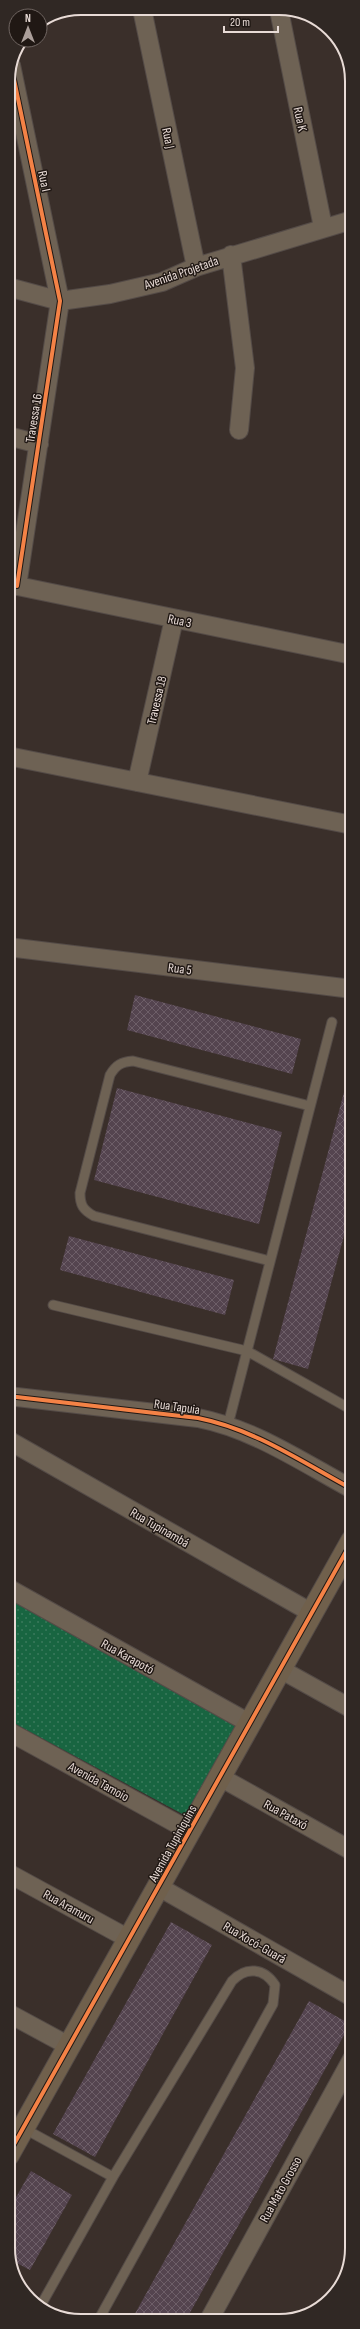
<svg xmlns="http://www.w3.org/2000/svg" width="360" height="2329" font-family="'Sofia Sans Condensed',sans-serif">
<style>
.grass{fill:url(#grass-dots)}
.building{fill:url(#building-cross-hatch)}
.lines{fill:none;stroke-linecap:round;stroke-linejoin:round}
.lane-casing{stroke:#544b47;stroke-width:11}
.street-casing{stroke:#544b47;stroke-width:20}
.secondary-casing{stroke:#544b47;stroke-width:24}
.lane{stroke:#6e6254;stroke-width:9}
.street{stroke:#6e6254;stroke-width:18}
.secondary{stroke:#70604c;stroke-width:22}
.cycleway-casing{stroke:#201814;stroke-width:6}
.cycleway{stroke:#f48246;stroke-width:4}
.labels{text-anchor:middle;stroke-width:3;stroke-linejoin:round;paint-order:stroke}
.street-label{font-size:13px;fill:#e8dbd6;stroke:#201814}
.rim{fill:none;stroke:#e8dbd6;stroke-width:2}
</style>
<defs>
<pattern id="grass-dots" width="8" height="8" patternUnits="userSpaceOnUse"><rect width="8" height="8" fill="#186541"/><path d="M2 2h.1M6 6h.1" fill="none" stroke="#3a7a5c" stroke-width="1.8" stroke-linecap="round"/></pattern>
<pattern id="building-cross-hatch" width="8" height="8" patternUnits="userSpaceOnUse"><rect width="8" height="8" fill="#54444f"/><path d="M0 0l8 8M0 8l8-8" fill="none" stroke="#6d5e68"/></pattern>
</defs>
<rect width="100%" height="100%" fill="#3a2f2a"/>
<path class="grass" d="M8,1596L238,1726L188,1817L8,1720Z"/>
<path class="building" d="M135,995L301,1039L292,1074L127,1030Z
M347,1081L352,1082V1206L308,1369L273,1359Z
M117,1088L282,1132L259,1224L94,1180Z
M69,1236L234,1280L225,1315L60,1270Z
M171,1922L212,1945L95,2157L53,2134Z
M309,2001L350,2024L343,2037L186,2320L132,2319Z
M31,2171L72,2195L30,2270L11,2260L8,2253V2211Z"/>
<g class="lines">
<g class="lane-casing">
<path id="lane" d="M270,1261L94,1216C83,1210 80,1205 80,1193L110,1075C116,1065 121,1062 133,1061L310,1106
M53,1305L247,1351L352,1410
M230,1417L332,1022
M23,2128L113,2177
M41,2305L113,2177L232,1981C246,1966 264,1968 275,1985L273,2004L99,2319"/>
</g>
<g class="street-casing">
<path id="street" d="M142,9L196,267
M279,10L323,227
M11,65L60,301L17,586
M231,255L245,368L239,430
M8,287L60,301L110,294L162,282L196,267L352,220
M8,436L39,444
M8,584L352,655
M8,756L352,825
M137,782L174,619
M8,947L352,989
M8,1396L198,1418C254,1429 302,1462 352,1489
M8,1440L312,1613
M8,1588L249,1723
M280,1669L352,1709
M8,1731L190,1831
M220,1777L352,1851
M8,1873L129,1939
M159,1887L352,1997
M8,2013L69,2046
M209,2320L352,2059"/>
</g>
<g class="secondary-casing">
<path id="secondary" d="M8,2155L352,1541"/>
</g>
<use href="#lane" class="lane"/>
<use href="#street" class="street"/>
<use href="#secondary" class="secondary"/>
<g class="cycleway-casing">
<path id="cycleway" d="M11,65L60,301L17,586
M8,1396L198,1418C254,1429 302,1462 352,1489
M8,2155L352,1541"/>
</g>
<use href="#cycleway" class="cycleway"/>
</g>
<g class="labels">
<g class="street-label">
<text transform="translate(301 119) rotate(78)" y="5">Rua K</text>
<text transform="translate(169 138) rotate(78)" y="5">Rua J</text>
<text transform="translate(45 181) rotate(78)" y="5">Rua I</text>
<text transform="translate(181 272) rotate(-19)" y="5">Avenida Projetada</text>
<text transform="translate(33 418) rotate(-81)" y="5">Travessa 16</text>
<text transform="translate(180 620) rotate(12)" y="5">Rua 3</text>
<text transform="translate(156 700) rotate(-77)" y="5">Travessa 18</text>
<text transform="translate(180 968) rotate(7)" y="5">Rua 5</text>
<text transform="translate(177 1406) rotate(8)" y="5">Rua Tapuia</text>
<text transform="translate(160 1527) rotate(30)" y="5">Rua Tupinambá</text>
<text transform="translate(128 1656) rotate(29)" y="5">Rua Karapotó</text>
<text transform="translate(99 1781) rotate(29)" y="5">Avenida Tamoio</text>
<text transform="translate(286 1814) rotate(29)" y="5">Rua Pataxó</text>
<text transform="translate(172 1843) rotate(-61)" y="5">Avenida Tupiniquins</text>
<text transform="translate(69 1906) rotate(29)" y="5">Rua Aramuru</text>
<text transform="translate(255 1942) rotate(30)" y="5">Rua Xocó-Guará</text>
<text transform="translate(280 2189) rotate(-61)" y="5">Rua Mato Grosso</text>
</g>
</g>
<path d="M0 0H360V2329H0ZM81 15H279A66 66 0 0 1 345 81V2248A66 66 0 0 1 279 2314H81A66 66 0 0 1 15 2248V81A66 66 0 0 1 81 15Z" fill="#302824" fill-rule="evenodd"/>
<path class="rim" d="M81 15H279A66 66 0 0 1 345 81V2248A66 66 0 0 1 279 2314H81A66 66 0 0 1 15 2248V81A66 66 0 0 1 81 15Z"/>
<g transform="translate(28 28)"><circle r="19" fill="#201814" stroke="#706662"/>
<path d="M0-3L7 15L0 10L-7 15Z" fill="#ab9f9a"/>
<text y="-6" font-size="11" font-weight="bold" text-anchor="middle" fill="#e8dbd6">N</text>
</g>
<path d="M224 26v6h54v-6" fill="none" stroke="#e8dbd6" stroke-width="2"/>
<text x="230" y="26" font-size="12" fill="#e8dbd6" stroke="#201814" stroke-width="3" paint-order="stroke">20 m</text>
</svg>
